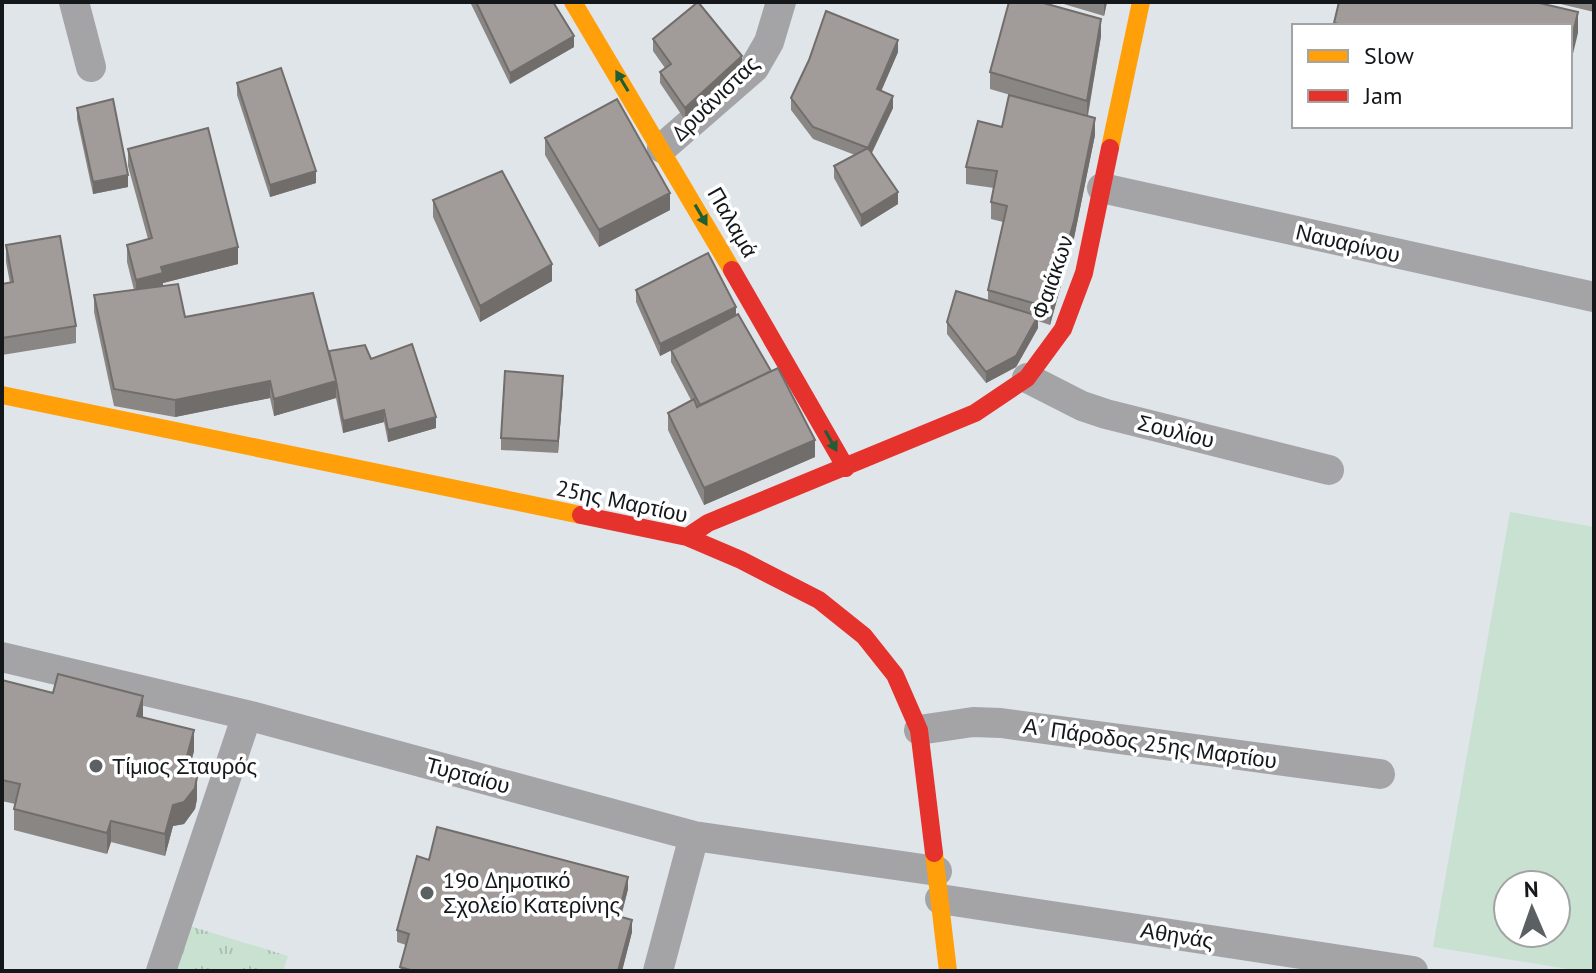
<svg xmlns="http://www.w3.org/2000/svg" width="1596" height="973" font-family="'PT Sans',sans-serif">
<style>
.grass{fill:#c8e1d0;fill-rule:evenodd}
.park{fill:url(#park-tufts)}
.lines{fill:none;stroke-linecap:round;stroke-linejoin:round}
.street{stroke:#a4a4a6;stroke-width:30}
.slow{stroke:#ff9f0a;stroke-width:18}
.jam{stroke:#e5322d;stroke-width:18}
.wall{fill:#8a8684}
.shaded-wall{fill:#716d6b}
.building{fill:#a19c99;stroke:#716d6b;stroke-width:2}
.oneway{fill:#215e35}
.poi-dot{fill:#5b6063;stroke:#fff;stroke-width:3}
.labels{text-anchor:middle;stroke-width:7;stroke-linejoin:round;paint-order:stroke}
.street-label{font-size:22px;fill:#14181b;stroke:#fff}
.poi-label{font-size:22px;fill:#14181b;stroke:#fff;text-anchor:start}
</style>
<defs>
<pattern id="park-tufts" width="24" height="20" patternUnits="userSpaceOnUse" patternTransform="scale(2)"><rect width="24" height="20" fill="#c8e1d0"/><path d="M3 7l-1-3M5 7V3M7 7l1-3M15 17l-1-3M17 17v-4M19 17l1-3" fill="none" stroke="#abc0b2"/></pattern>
</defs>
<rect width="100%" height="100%" fill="#e0e5ea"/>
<path class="grass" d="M1510,512L1594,527V971H1580L1433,947ZM1508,885H1556V933H1508Z"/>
<path class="park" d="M190,926L288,956L283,971H176Z"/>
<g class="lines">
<path class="street" d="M74,2L91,67
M662,148L754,68L769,42L781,2
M1102,188L1594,297
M1027,378L1082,406L1106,414L1329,470
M2,657L247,715L694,836L937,871
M919,730L973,722L1001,723L1380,774
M940,899L1413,971
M161,971L247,715
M658,971L694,836"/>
<path class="slow" d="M573,2L732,270
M1110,148L1141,2
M2,395L581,515
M934,853L948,971"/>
<path class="jam" d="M732,270L846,468
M581,515L687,537L741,560L819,600L864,636L895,675L919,730L934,853
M687,537L708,523L975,413L1027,378L1063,329L1084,273L1110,148"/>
</g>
<path class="wall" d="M470,2H553L574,47L510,84Z
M1057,2H1107L1104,16Z
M1552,2H1594V12Z
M1101,36L1088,116L1095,135L1074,238L1050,325L1038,321V328L1016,367L986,383L947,334V322L988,301V290L1003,222L991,219V202L994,188L966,184V167L1002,127L1031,101L990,89V72Z
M653,39L742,68L685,120L660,83V72L665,68L653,51Z
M898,52L881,91L893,108L872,153L898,204L861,227L834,178V166L855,155L813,139L791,110V98Z
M237,83L316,183L270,197L237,95Z
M77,108L128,187L93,194L77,119Z
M545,138L670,210L599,247L545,155Z
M128,149L238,264L163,283V286L185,317L329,354L371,359L436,428L388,442L384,422L343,433L336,398L274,416L270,398L175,417L114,406L94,312V295L134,290L127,262V245L148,239L128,166Z
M433,200L552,281L480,322L433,217Z
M6,245L76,326V343L2,355V284L10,283L6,262Z
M636,290L736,315L815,457L704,505L668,430V413L691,400L671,362V350L660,356L636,302Z
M563,388L558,453L501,450V438Z
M2,680L143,717L194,751L190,765L197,799L195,809L184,824L173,826L165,856L111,842L107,854L14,830V809L15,804L2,801Z
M429,860L628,889L621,917L632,932L622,971H400L406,945L397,942V930Z"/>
<path class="shaded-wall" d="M1104,2H1107L1104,16Z
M1578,12V33L1570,66V45Z
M1101,19V36L1087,118V101Z
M574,36V47L510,84V73Z
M898,40V52L877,101V89Z
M742,56V68L685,120V108Z
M893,96V108L868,160V148Z
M1095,118V135L1074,238L1050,325V308Z
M316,171V183L270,197V185Z
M128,175V187L93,194V182Z
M898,192V204L861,227V215Z
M670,193V210L599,247V230Z
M238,247V264L163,283V290L136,297V280L161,267Z
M552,264V281L480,322V306Z
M736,307V318L660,356V344Z
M1038,316V328L1016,367L986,383V372Z
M563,376V388L558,453V441Z
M270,381V398L175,417V400Z
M336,381V398L274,416V399Z
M384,410V422L343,433V421Z
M436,417V428L388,442V430Z
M815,440V457L704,505V488Z
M143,696V717L137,716Z
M194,730V751L186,782V760Z
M197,777V799L195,809L184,824L173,826L165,856V834L173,805Z
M111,821V842L107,854V833Z
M628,877V889L618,928V916Z
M632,920V932L622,971H618Z"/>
<path class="building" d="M476,2H553L574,36L510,73Z
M698,2L742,56L685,108L660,72L671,64L653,39Z
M1009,2H1040L1101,19L1087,101L990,72Z
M1339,2H1535L1578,12L1570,45V26H1348L1334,23Z
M826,11L898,40L877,89L893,96L868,148L898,192L861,215L834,166L868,148L813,127L791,98L809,60Z
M281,68L316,171L270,185L237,83Z
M1009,95L1095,118L1074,221L1050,308L988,290L1007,206L991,202L997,171L966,167L978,121L1002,127Z
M113,99L128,175L93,182L77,108Z
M617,99L670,193L599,230L545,138Z
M208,128L238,247L161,267L163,273L136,280L127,245L152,238L128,149Z
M502,171L552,264L480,306L433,200Z
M60,236L76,326L2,338V284L13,282L6,245Z
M708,253L736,307L660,344L636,290Z
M178,284L185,317L313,293L336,381L274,399L270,381L175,400L114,389L94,295Z
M956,291L1038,316L1016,356L986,372L947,322Z
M738,314L771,371L700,405L671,350Z
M412,344L436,417L388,430L384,410L343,421L336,381L329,351L365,345L371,359Z
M778,368L815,440L704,488L668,413L694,399L697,407Z
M505,371L563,376L558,441L501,438Z
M58,674L143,696L137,716L194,730L186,760L194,768L197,777L195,788L184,802L173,805L165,834L111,821L107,833L14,809L20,784L2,780V680L53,693Z
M437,827L628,877L618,916L632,920L618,971H414L400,967L409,934L397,930L417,856L429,860Z"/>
<defs><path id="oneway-solid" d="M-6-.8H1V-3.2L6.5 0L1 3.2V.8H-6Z" transform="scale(2)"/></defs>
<g class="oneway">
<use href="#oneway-solid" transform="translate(622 81) rotate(-121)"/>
<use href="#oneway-solid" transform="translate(701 215) rotate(60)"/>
<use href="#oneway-solid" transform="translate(831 441) rotate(61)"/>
</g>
<g class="poi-dot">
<circle cx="96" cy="766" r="8"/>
<circle cx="427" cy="893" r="8"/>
</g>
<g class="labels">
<g class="street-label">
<text transform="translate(715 98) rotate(-44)" y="8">Δρυάνιστας</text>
<text transform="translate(733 222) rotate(60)" y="8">Παλαμά</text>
<text transform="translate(1348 243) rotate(13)" y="8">Ναυαρίνου</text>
<text transform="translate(1052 277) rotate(-71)" y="8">Φαιάκων</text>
<text transform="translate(1176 431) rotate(14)" y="8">Σουλίου</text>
<text transform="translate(622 501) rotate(12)" y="8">25ης Μαρτίου</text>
<text transform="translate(1150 743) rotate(8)" y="8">Α΄ Πάροδος 25ης Μαρτίου</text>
<text transform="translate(468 775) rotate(15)" y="8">Τυρταίου</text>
<text transform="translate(1177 935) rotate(9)" y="8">Αθηνάς</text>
</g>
<g class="poi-label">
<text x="112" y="774">Τίμιος Σταυρός</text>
<text x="443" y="888">19ο Δημοτικό<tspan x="443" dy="25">Σχολείο Κατερίνης</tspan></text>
</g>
</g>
<rect width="1596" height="973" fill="none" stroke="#14181b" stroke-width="8"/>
<rect x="1292" y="24" width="280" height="104" fill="#ffffff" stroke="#a1a3a4" stroke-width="2"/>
<rect x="1308" y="50" width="40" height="12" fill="#ff9f0a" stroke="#a1a3a4" stroke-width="2"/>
<text x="1364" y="64" font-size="24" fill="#14181b">Slow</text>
<rect x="1308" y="90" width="40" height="12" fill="#e5322d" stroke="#a1a3a4" stroke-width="2"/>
<text x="1364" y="104" font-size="24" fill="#14181b">Jam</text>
<g transform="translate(1532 909) rotate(358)"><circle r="38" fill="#ffffff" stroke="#a1a3a4" stroke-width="2"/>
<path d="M0-6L14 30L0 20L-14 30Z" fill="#5b6063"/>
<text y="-12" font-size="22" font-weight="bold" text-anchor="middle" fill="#14181b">N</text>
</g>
</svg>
